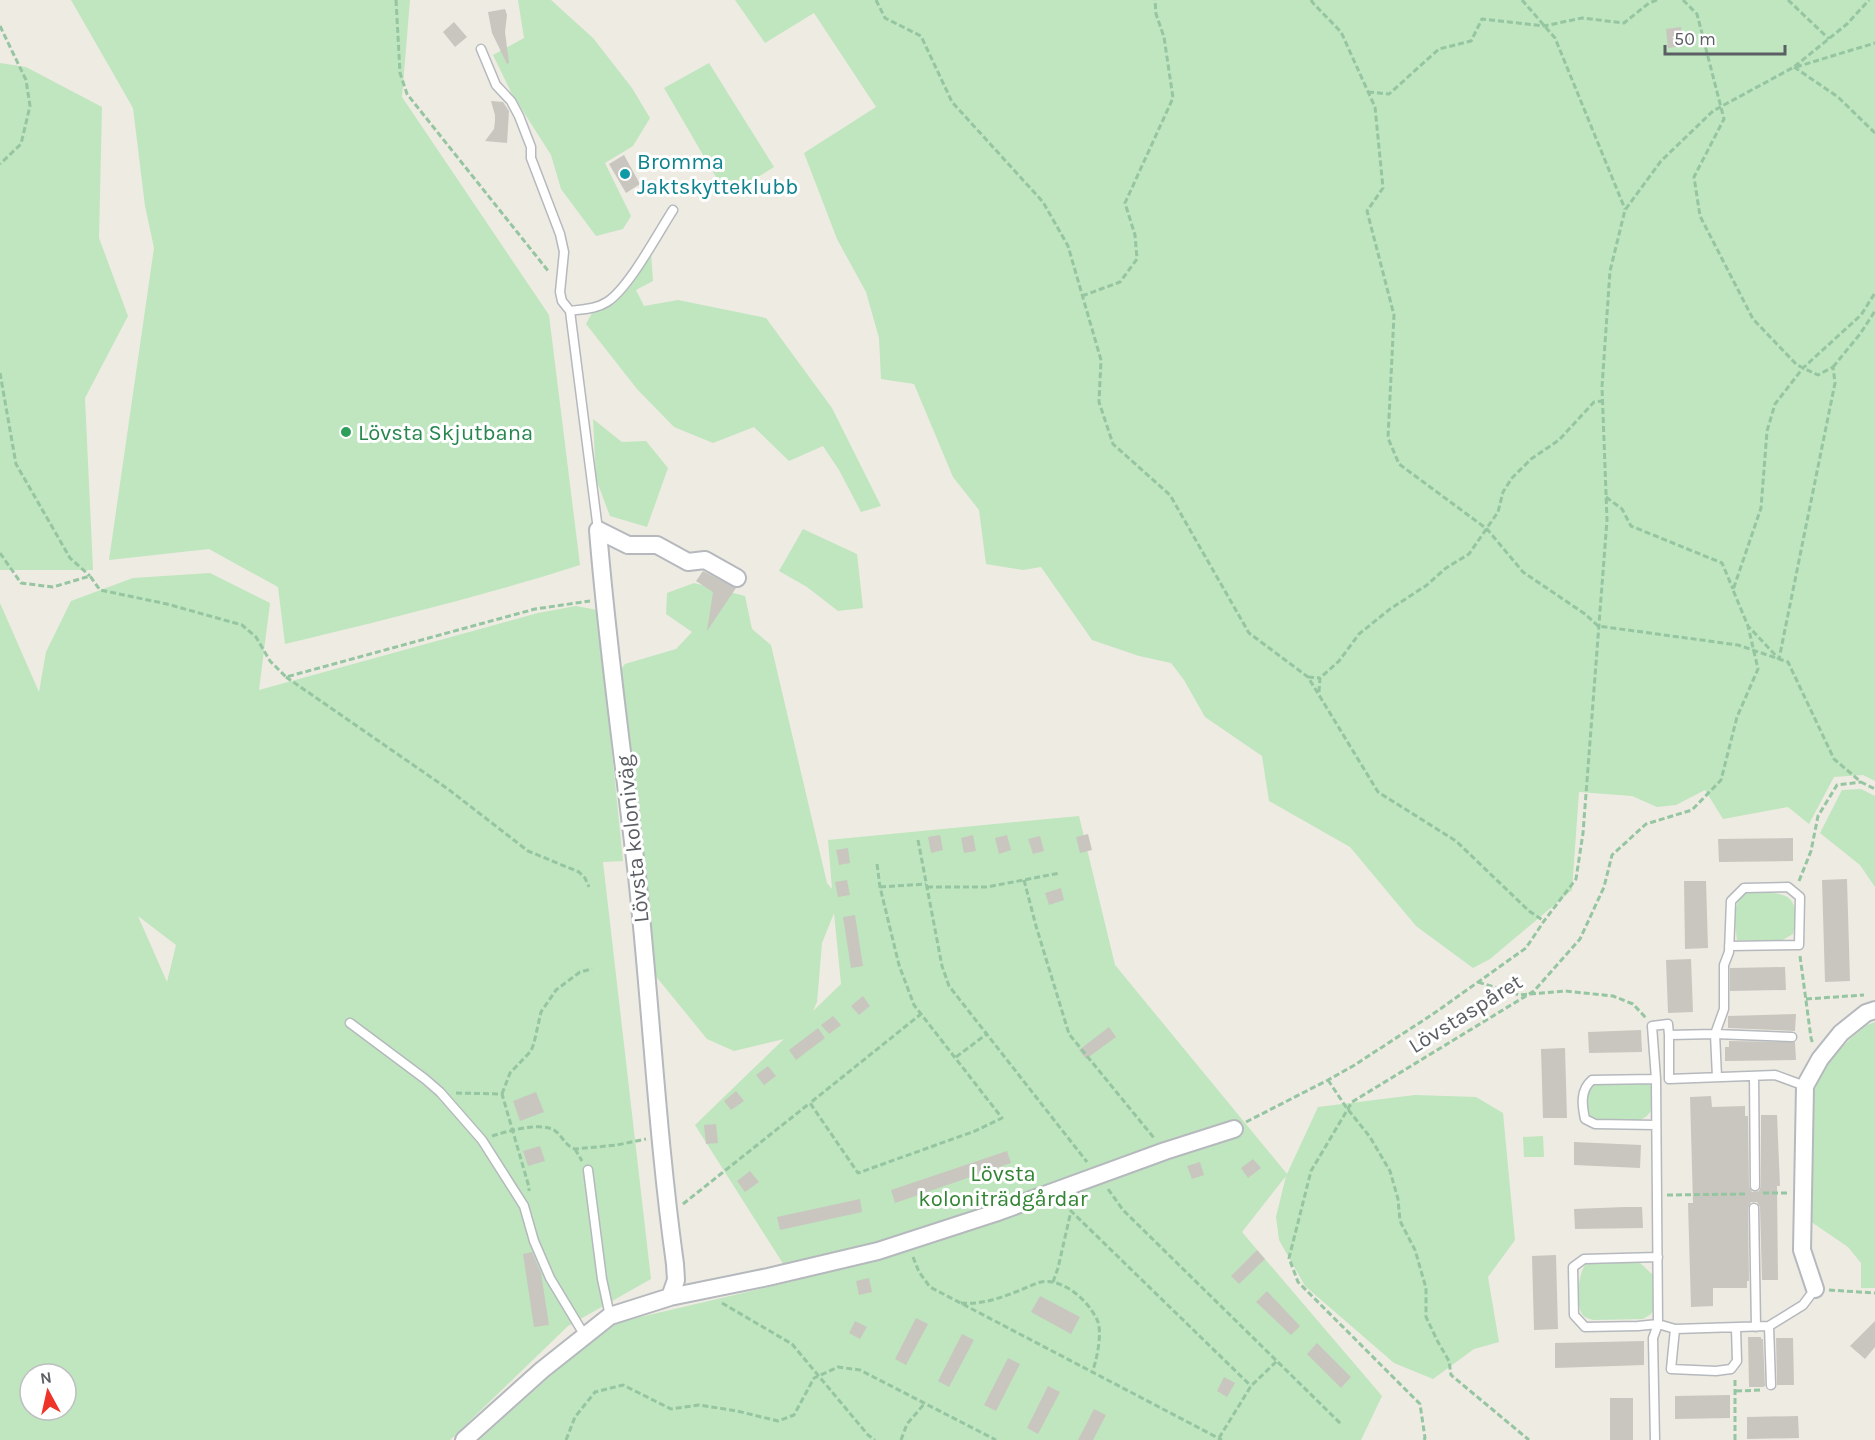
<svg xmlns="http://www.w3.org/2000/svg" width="1875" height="1440" font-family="Karla,sans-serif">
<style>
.green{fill:#bfe6be;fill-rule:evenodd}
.building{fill:#c9c6c0}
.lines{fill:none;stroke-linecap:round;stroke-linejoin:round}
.service-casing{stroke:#b5b9bd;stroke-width:11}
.minor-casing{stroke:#b5b9bd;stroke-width:20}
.path{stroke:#96c5a2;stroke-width:3;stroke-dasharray:6 3;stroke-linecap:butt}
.service{stroke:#fff;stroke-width:8}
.minor{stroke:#fff;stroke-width:16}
.culture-dot{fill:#0f9aa8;stroke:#fff;stroke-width:2}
.leisure-dot{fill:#2e9e5b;stroke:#fff;stroke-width:2}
.labels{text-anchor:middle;stroke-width:6;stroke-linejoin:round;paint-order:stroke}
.culture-label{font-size:22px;fill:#0d838f;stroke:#fff;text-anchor:start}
.leisure-label{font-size:22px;fill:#27864d;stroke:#fff;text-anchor:start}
.street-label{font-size:22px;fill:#5b5f64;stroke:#fff}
.park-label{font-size:22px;fill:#328434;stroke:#fff}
</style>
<rect width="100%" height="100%" fill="#eeebe2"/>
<path class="green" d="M71,0H410L402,97L549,315L580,565C483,596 384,620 285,644L278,587L209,549L109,560L154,248L145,206L133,108Z
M518,0H551L593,38L632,88L650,118L633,146L605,163L631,216L623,229L596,236L561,189L551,155L511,92L493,55L524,38Z
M735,0H1875V781L1863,775L1834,777L1809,824L1788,807L1723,819L1705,790L1676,805L1657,807L1632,796L1579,792L1572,890L1490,959L1473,968L1416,926L1350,847L1269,801L1262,756L1205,717L1184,680L1171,663L1139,656L1092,640L1041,567L1023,570L986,564L979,510L953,477L914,384L881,379L879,338L866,292L837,239L804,153L876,107L814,13L765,43Z
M0,63L26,67L102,107L99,238L128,316L85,398L93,570H0Z
M709,63L774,167L727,196L664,88Z
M651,253L653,281L636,290L644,306L678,300L766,318L832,408L881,506L861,512L839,470L823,446L789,461L754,427L713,443L674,427L637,389L586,324L599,300L628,289L633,264Z
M593,419L622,442L646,441L668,468L647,527L610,516L596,479Z
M803,529L857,554L863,608L838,611L807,587L779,571Z
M210,573L270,603L259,690L538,613L576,606L597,610L606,688L625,664L676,649L692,632L666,614L667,593L694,583L745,596L752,629L771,645L827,883L832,889L828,840L1079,816L1115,965L1287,1174L1318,1107L1415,1095L1476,1097L1503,1113L1515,1240L1488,1277L1499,1342L1474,1349L1433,1379L1394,1363L1305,1286L1279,1240L1276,1217L1286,1176L1242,1232L1382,1396L1361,1440H479L575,1354L619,1322L794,1281L695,1125L784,1039L734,1051L707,1039L654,974L622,724L608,713L623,861L603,862L651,1279L568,1326L450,1440H0V603L39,692L46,652L71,601L133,578ZM834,913L841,984L813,1011L817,1002L822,943ZM138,916L176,945L167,982ZM30,1374H66V1410H30Z
M1861,789L1875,796V887L1860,865L1820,833L1842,790Z
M1746,892C1781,893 1803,889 1793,934L1779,942L1737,940C1735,923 1731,904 1746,892Z
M1875,1022V1288H1861V1263L1848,1247L1810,1221L1811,1103L1817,1082L1830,1060L1851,1038L1867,1025Z
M1593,1082H1644L1651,1085C1654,1091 1653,1096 1653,1103C1650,1130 1611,1123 1592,1119C1583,1108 1586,1093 1593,1082Z
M1543,1136L1544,1157H1524L1523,1137Z
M1625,1261L1640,1263L1653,1275L1655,1307L1651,1314L1643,1319L1593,1320C1588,1319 1583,1317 1581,1312C1576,1301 1578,1271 1587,1263Z"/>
<path class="building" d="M505,9L507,15L505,32L509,63L507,64L492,33L488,12Z
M454,22L467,37L455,47L443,32Z
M1681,27L1684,46L1668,48L1666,29Z
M491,101L503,102L509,111L507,143L485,141L494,129L495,121V115Z
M624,155L640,184L626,193L609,164Z
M703,571L736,588L707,631L713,592L696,581Z
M1088,834L1092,850L1080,853L1076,837Z
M940,835L943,850L931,853L928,837Z
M973,835L976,851L964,853L961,838Z
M1007,835L1011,850L999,854L995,838Z
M1040,836L1044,851L1033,854L1028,839Z
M1793,838V861L1719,862L1718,839Z
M848,848L850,863L839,865L836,850Z
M1847,879L1850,981L1825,982L1822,880Z
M847,880L850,895L838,897L835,882Z
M1684,881H1706L1708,948L1685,949Z
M1061,888L1064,900L1049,905L1045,893Z
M855,915L863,966L851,968L843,917Z
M1691,959L1693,1012L1668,1013L1666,960Z
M1785,967L1786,990L1730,991V968Z
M863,996L870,1006L859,1015L851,1006Z
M1796,1014L1795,1031L1728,1028V1016Z
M833,1016L841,1025L829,1034L821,1025Z
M1109,1027L1116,1037L1086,1059L1079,1050Z
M818,1028L825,1038L796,1060L789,1050Z
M1641,1030L1642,1052L1589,1053L1588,1032Z
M1729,1041L1795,1042L1796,1060L1725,1061V1047H1729Z
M1565,1048L1567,1118H1543L1541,1049Z
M768,1066L776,1076L764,1085L756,1075Z
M736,1091L744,1101L731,1110L724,1101Z
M536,1092L544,1112L520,1121L513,1101Z
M1711,1096L1712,1107L1745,1106V1116H1748L1749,1186L1752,1192L1759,1191L1761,1186V1115H1777L1780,1186H1777L1778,1280H1762L1760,1207L1757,1202H1751L1748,1208L1749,1281H1747V1288H1713V1306L1691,1307L1688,1203H1693L1690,1097Z
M716,1124L718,1143L706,1144L704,1125Z
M1574,1142L1641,1145L1640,1168L1574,1165Z
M540,1146L545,1161L528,1166L523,1151Z
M1007,1151L1011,1163L895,1203L891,1190Z
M1253,1159L1261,1168L1248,1178L1241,1168Z
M1200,1162L1204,1175L1192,1179L1187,1166Z
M750,1171L759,1182L745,1192L737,1181Z
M860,1199L862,1212L780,1230L777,1217Z
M1625,1207H1642L1643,1228L1575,1229L1574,1209Z
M1257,1250L1265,1259L1239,1284L1231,1276Z
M532,1252L541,1273L549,1325L534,1327L523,1254Z
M1556,1255L1558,1329L1534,1330L1532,1256Z
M869,1278L872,1292L859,1295L856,1281Z
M1267,1291L1300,1326L1291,1335L1256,1302Z
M1040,1296L1080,1317L1071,1334L1031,1312Z
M916,1318L928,1324L906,1365L895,1359Z
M855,1321L867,1327L860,1339L849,1333Z
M1875,1321V1347L1865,1359L1850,1346Z
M962,1334L974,1340L949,1387L938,1381Z
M1748,1337H1761V1339H1763L1765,1386L1763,1387H1749Z
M1776,1338H1793L1794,1385H1777Z
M1644,1341V1365L1555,1368V1343Z
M1317,1343L1351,1377L1341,1388L1307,1354Z
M1008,1358L1020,1364L996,1411L984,1405Z
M1224,1377L1235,1383L1227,1397L1217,1391Z
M1048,1386L1060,1392L1038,1434L1027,1428Z
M1730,1395V1418L1675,1419V1396Z
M1610,1398H1633V1440H1610Z
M1094,1409L1106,1415L1093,1440H1078Z
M1798,1416L1799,1438L1747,1439V1417Z"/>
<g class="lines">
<g class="service-casing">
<path id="service" d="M481,49L496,85L511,101L519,116L531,147V158L560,234L564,252L560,292L562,301L570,311L598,530
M570,311C583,309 596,309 607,302C629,288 658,233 673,210
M1729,946L1799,945L1800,897L1788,887L1744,888L1731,901L1729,952L1724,965V1009L1715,1034L1792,1037
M350,1023L425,1079L440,1092L482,1140L524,1206L534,1241L550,1278L585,1336
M1669,1035L1668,1024L1652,1026L1656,1079L1658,1324L1675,1329
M1754,1076L1755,1186
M1717,1077L1715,1034L1669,1035V1079L1775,1075L1805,1086
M1656,1125L1595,1124L1585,1119C1582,1105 1580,1090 1592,1080L1656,1079
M588,1170L602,1279L610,1316
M1754,1208L1756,1327
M1769,1326L1771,1385
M1736,1328L1737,1361L1731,1369L1716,1371L1671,1369L1675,1329L1769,1326L1803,1305L1815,1289
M1655,1440L1653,1338L1658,1324L1638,1326L1585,1327L1574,1315L1573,1267L1584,1259L1658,1257"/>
</g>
<g class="minor-casing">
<path id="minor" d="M1815,1289L1802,1250L1805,1086L1820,1059L1841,1033L1866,1013L1875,1010
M670,1297L676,1280L675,1264C657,1135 651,1006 637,876C624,761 607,646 598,530L628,545H657L688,562L705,560L737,578
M464,1440L542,1370L610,1316L670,1297L768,1277L878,1251L995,1213L1165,1151L1234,1129"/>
</g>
<path class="path" d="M396,0L400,73L407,94L549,272
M876,0L885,18L921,36L952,102L1043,202L1068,246L1101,360L1099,402L1113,444L1170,495L1249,633L1308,677L1378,792L1456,841L1529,911L1544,921
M1311,0L1313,3L1341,32L1375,107L1383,188L1367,211L1394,315L1388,438L1399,464L1487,529L1523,572L1585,614L1598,626L1738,645L1788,662L1834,759L1861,782L1875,789
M1522,0L1555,38L1625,209
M1683,0L1697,14L1724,119L1694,177L1700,216L1753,319L1797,365L1818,375L1833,367L1835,383L1779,659L1749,627
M1788,0L1829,39
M0,26L26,80L30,106L21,144L0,164
M1794,67L1838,97L1875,133
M1796,67L1875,43
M1368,92L1389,94L1439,49L1471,41L1482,19L1544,26L1582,18L1624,23L1649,3L1657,0
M1082,296L1120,282L1137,259L1135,235L1125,203L1173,98L1164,37L1156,14L1155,0
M1833,367L1860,334L1875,311
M0,373L16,464L70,558L90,576
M1606,497L1622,509L1631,526L1722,563L1733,589
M0,553L21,583L53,587L90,576L100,590L167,604L242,625L256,637L270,661L286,677L535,609L590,601
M286,677L448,789L528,851L579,872L585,878L589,887
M1308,677L1320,678
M1319,692L1320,678L1339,661L1359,634L1390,609L1427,585L1446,568L1469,554L1498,512L1503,492L1512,478L1531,459L1559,440L1594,402L1603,401
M918,840L942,966L949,986L1087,1162
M877,864L880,887L899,965L914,1005L1002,1118L975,1131L858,1173L810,1103L921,1014
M1024,880L1036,926L1069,1034L1154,1138
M1799,881L1811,851L1818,816L1837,785L1861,782
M880,887L926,884
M927,887H987L1060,873
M1800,956L1811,1038L1813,1044
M1478,982L1519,995L1565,991L1613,996L1633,1004L1646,1018
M1806,999L1864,995
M956,1057L988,1033
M1328,1080L1346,1107L1370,1137L1390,1171L1398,1199L1400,1221L1415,1250L1426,1288V1317L1438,1342L1449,1361L1451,1375L1529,1440
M456,1093L502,1094L529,1187V1191
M502,1094L510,1073L531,1051L534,1043L541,1012L556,990L580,972L592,969
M1246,1122L1328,1080L1353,1066L1433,1014L1526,948L1544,921L1576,879L1583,833L1607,520L1602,387L1610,271L1625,210L1661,161L1713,111L1794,67L1847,24L1869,0
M492,1136C508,1131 539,1122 554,1130C562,1135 565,1146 575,1149L617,1145L646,1139
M575,1149L582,1161
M1108,1189L1123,1210L1342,1425
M1763,1193H1789
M1667,1195L1747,1194
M1066,1202L1071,1211L1251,1386
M683,1204L810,1103
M913,1257L919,1272L930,1287L1222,1440
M1053,1282L1058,1268L1071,1211
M1829,1290L1875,1293
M722,1303L792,1344L868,1435L875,1440
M961,1303C983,1305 1003,1297 1023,1289C1029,1287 1035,1283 1041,1282C1064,1278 1090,1302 1098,1322C1102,1333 1097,1361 1092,1372
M1736,1391L1761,1390
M1219,1438L1251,1386L1277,1361
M566,1440L575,1417L595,1392L623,1385L671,1409L699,1405L737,1411L778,1421L794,1415L814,1378L838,1367L860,1370L996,1440
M901,1440L907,1424L925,1403
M1424,1440L1425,1438L1420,1404L1298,1282L1289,1258L1311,1171L1352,1102L1534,991L1580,939L1604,887L1612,855L1646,824L1692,810L1721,780L1737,717L1758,669L1748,626L1733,590L1761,508L1767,431L1775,404L1803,368L1861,315L1875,293
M1735,1440V1379"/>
<use href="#service" class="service"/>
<use href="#minor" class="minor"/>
</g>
<circle class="culture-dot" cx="625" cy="174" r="6"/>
<circle class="leisure-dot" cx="346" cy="432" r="6"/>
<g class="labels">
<g class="culture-label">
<text x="637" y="169">Bromma<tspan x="637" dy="25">Jaktskytteklubb</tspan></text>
</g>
<g class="leisure-label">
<text x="358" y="440">Lövsta Skjutbana</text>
</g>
<g class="street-label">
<text transform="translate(632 839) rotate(-96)" y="8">Lövsta koloniväg</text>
<text transform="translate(1465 1013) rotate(-32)" y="8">Lövstaspåret</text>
</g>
<g class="park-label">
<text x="1003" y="1181">Lövsta<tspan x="1003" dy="25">koloniträdgårdar</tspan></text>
</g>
</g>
<g transform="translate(48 1392) rotate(352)"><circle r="28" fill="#ffffff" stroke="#bdbfc1" stroke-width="1.5"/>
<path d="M0-4.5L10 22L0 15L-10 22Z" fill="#ee3329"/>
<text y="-9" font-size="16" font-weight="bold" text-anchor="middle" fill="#5b5f64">N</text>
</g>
<path d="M1665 45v9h120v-9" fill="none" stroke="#5b5f64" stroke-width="3"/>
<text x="1674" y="45" font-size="18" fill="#5b5f64" stroke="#ffffff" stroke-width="4.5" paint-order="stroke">50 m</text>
</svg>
